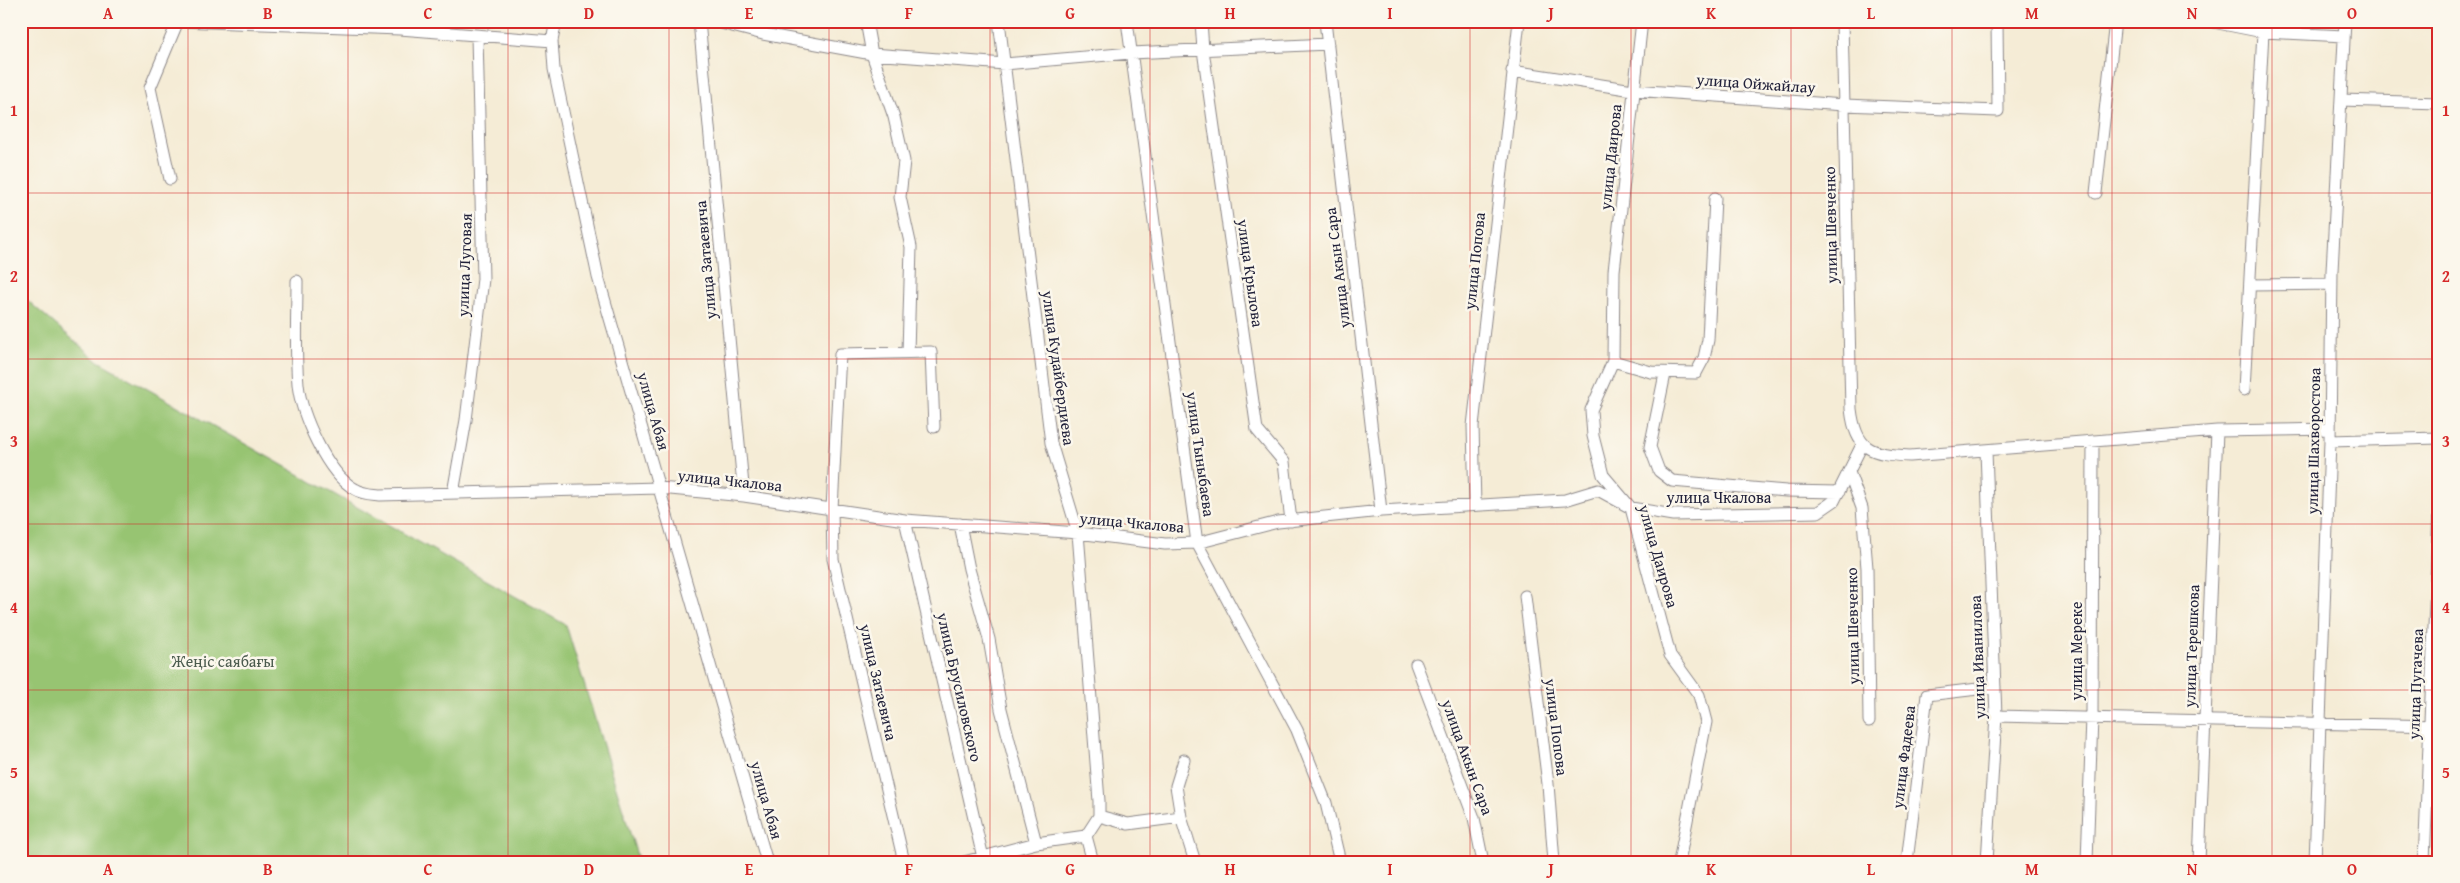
<svg xmlns="http://www.w3.org/2000/svg" width="2460" height="883" font-family="'Gentium Book Plus',serif">
<style>
.green{fill:#97c472;stroke:#5c7356}
.lines{fill:none;stroke-linecap:round;stroke-linejoin:round}
.minor-casing{stroke:#8c8788;stroke-width:13}
.minor{stroke:#fff;stroke-width:11}
.grid{fill:none;stroke:#d62828;stroke-width:1;stroke-opacity:0.55}
.labels{text-anchor:middle;stroke-width:5;stroke-linejoin:round;paint-order:stroke}
.street-label{font-size:16px;fill:#22223b;stroke:#fbf7ec}
.park-label{font-size:16px;fill:#4b5b4e;stroke:#fbf7ec}
.neatline{fill:none;stroke:#d62828;stroke-width:2}
.grid-label{font-size:16px;text-anchor:middle;font-weight:bold;fill:#d62828}
</style>
<rect width="100%" height="100%" fill="#fbf7ec"/>
<filter id="ink" filterUnits="userSpaceOnUse"><feTurbulence type="fractalNoise" baseFrequency=".02" numOctaves="2"/><feDisplacementMap in="SourceGraphic" scale="10" xChannelSelector="R" yChannelSelector="G"/><feConvolveMatrix kernelMatrix="1 2 1 2 8 2 1 2 1" color-interpolation-filters="sRGB"/></filter>
<filter id="wash" filterUnits="userSpaceOnUse"><feTurbulence type="fractalNoise" baseFrequency=".0096" numOctaves="4" result="noise"/><feDisplacementMap in="SourceGraphic" scale="20" xChannelSelector="R" yChannelSelector="G"/><feGaussianBlur stdDeviation="1.12" result="paint"/><feColorMatrix in="noise" values="0 0 0 0 0 0 0 0 0 0 0 0 0 0 0 0 0 1.4 0 .05"/><feComposite in="paint" operator="in"/></filter>
<g filter="url(#wash)">
<rect width="100%" height="100%" fill="#f5ecd6"/>
<path class="green" d="M21,295L98,361L566,625L639,862H21Z"/>
</g>
<g filter="url(#ink)">
<g class="lines">
<g class="minor-casing">
<path id="minor" d="M178,21L400,29L552,41
M556,21L552,41L554,69L598,277L767,862
M699,21L744,496
M713,21L763,34L872,54L1005,64L1131,53L1328,44
M866,21L872,54L894,117L904,161L900,197L911,247L908,352
M999,21L1051,443L1078,533L1099,801V816L1086,836L1093,862
M1127,21L1197,543L1297,730L1326,803L1340,862
M1201,21L1203,50L1257,430L1284,462L1291,521
M1325,21L1381,511
M1642,21L1614,271L1613,361L1591,410L1593,436L1603,475L1631,508L1670,655L1699,695L1706,722L1679,862
M1842,21L1851,409C1856,451 1871,454 1910,456L2217,431L2330,429
M2208,21L2263,32L2344,36
M1512,71L1633,90L1844,105L1998,111L1997,21
M2341,100L2439,103
M170,179L150,88L178,21
M2096,193L2115,21
M297,281C297,315 295,350 298,384C301,414 327,474 355,489C363,494 371,494 380,495L660,488L744,496L905,520L1078,533L1165,544L1197,543L1278,522L1381,511L1565,500L1598,490L1631,508L1673,515L1818,512L1834,501L1863,443
M2250,285L2332,284
M1613,361L1651,372L1696,373L1704,358L1708,340L1715,198
M1665,374L1650,447L1659,471L1672,481L1786,491L1839,492
M2244,390L2263,32
M2330,441L2439,438
M1986,451L1996,716L1987,862
M1849,472L1862,508L1867,568L1869,721
M453,493L466,420L483,279L477,36
M1475,505L1473,426L1519,21
M905,520L984,862
M960,524L969,569L989,639L1001,709L1036,843
M1525,596L1548,784L1554,862
M1416,664L1474,818L1483,862
M1996,716L2439,726
M1184,760L1176,786L1181,817L1195,862
M1099,816L1128,824L1181,817
M904,862L833,559L832,509L840,354L931,352L934,427
M964,862L1036,843L1086,836
M1907,862L1927,695L1995,687
M2087,862L2092,717L2093,441
M2199,862L2217,431
M2315,862L2330,441L2332,271L2345,21
M2424,862L2439,509"/>
</g>
<use href="#minor" class="minor"/>
</g>
</g>
<path class="grid" d="M188,21V862M348,21V862M508,21V862M669,21V862M829,21V862M990,21V862M1150,21V862M1310,21V862M1470,21V862M1631,21V862M1791,21V862M1952,21V862M2112,21V862M2272,21V862M21,193H2439M21,359H2439M21,524H2439M21,690H2439"/>
<g class="labels">
<g class="street-label">
<text transform="translate(1756 83) rotate(4)" y="6">улица Ойжайлау</text>
<text transform="translate(1610 157) rotate(-84)" y="6">улица Даирова</text>
<text transform="translate(1830 225) rotate(-91)" y="6">улица Шевченко</text>
<text transform="translate(705 260) rotate(-95)" y="6">улица Затаевича</text>
<text transform="translate(1474 261) rotate(-84)" y="6">улица Попова</text>
<text transform="translate(464 265) rotate(-88)" y="6">улица Луговая</text>
<text transform="translate(1337 268) rotate(-97)" y="6">улица Акын Сара</text>
<text transform="translate(1251 273) rotate(82)" y="6">улица Крылова</text>
<text transform="translate(1059 368) rotate(82)" y="6">улица Кудайбердиева</text>
<text transform="translate(654 411) rotate(74)" y="6">улица Абая</text>
<text transform="translate(2313 441) rotate(-89)" y="6">улица Шахворостова</text>
<text transform="translate(1201 454) rotate(82)" y="6">улица Тыныбаева</text>
<text transform="translate(730 480) rotate(6)" y="6">улица Чкалова</text>
<text x="1719" y="503">улица Чкалова</text>
<text transform="translate(1132 522) rotate(5)" y="6">улица Чкалова</text>
<text transform="translate(1659 556) rotate(74)" y="6">улица Даирова</text>
<text transform="translate(1852 626) rotate(-91)" y="6">улица Шевченко</text>
<text transform="translate(2191 646) rotate(-88)" y="6">улица Терешкова</text>
<text transform="translate(2076 651) rotate(-90)" y="6">улица Мереке</text>
<text transform="translate(1977 657) rotate(-92)" y="6">улица Иванилова</text>
<text transform="translate(879 682) rotate(77)" y="6">улица Затаевича</text>
<text transform="translate(2415 684) rotate(-88)" y="6">улица Пугачева</text>
<text transform="translate(960 687) rotate(77)" y="6">улица Брусиловского</text>
<text transform="translate(1557 727) rotate(83)" y="6">улица Попова</text>
<text transform="translate(1468 757) rotate(70)" y="6">улица Акын Сара</text>
<text transform="translate(1903 757) rotate(-83)" y="6">улица Фадеева</text>
<text transform="translate(767 800) rotate(74)" y="6">улица Абая</text>
</g>
<g class="park-label">
<text x="223" y="667">Жеңіс саябағы</text>
</g>
</g>
<rect width="2460" height="883" fill="none" stroke="#fbf7ec" stroke-width="55"/>
<rect x="28" y="28" width="2404" height="828" class="neatline"/>
<g class="grid-label">
<text x="108" y="19">A</text>
<text x="268" y="19">B</text>
<text x="428" y="19">C</text>
<text x="589" y="19">D</text>
<text x="749" y="19">E</text>
<text x="909" y="19">F</text>
<text x="1070" y="19">G</text>
<text x="1230" y="19">H</text>
<text x="1390" y="19">I</text>
<text x="1551" y="19">J</text>
<text x="1711" y="19">K</text>
<text x="1871" y="19">L</text>
<text x="2032" y="19">M</text>
<text x="2192" y="19">N</text>
<text x="2352" y="19">O</text>
<text x="14" y="116">1</text>
<text x="2446" y="116">1</text>
<text x="14" y="282">2</text>
<text x="2446" y="282">2</text>
<text x="14" y="447">3</text>
<text x="2446" y="447">3</text>
<text x="14" y="613">4</text>
<text x="2446" y="613">4</text>
<text x="14" y="778">5</text>
<text x="2446" y="778">5</text>
<text x="108" y="875">A</text>
<text x="268" y="875">B</text>
<text x="428" y="875">C</text>
<text x="589" y="875">D</text>
<text x="749" y="875">E</text>
<text x="909" y="875">F</text>
<text x="1070" y="875">G</text>
<text x="1230" y="875">H</text>
<text x="1390" y="875">I</text>
<text x="1551" y="875">J</text>
<text x="1711" y="875">K</text>
<text x="1871" y="875">L</text>
<text x="2032" y="875">M</text>
<text x="2192" y="875">N</text>
<text x="2352" y="875">O</text>
</g>
</svg>
